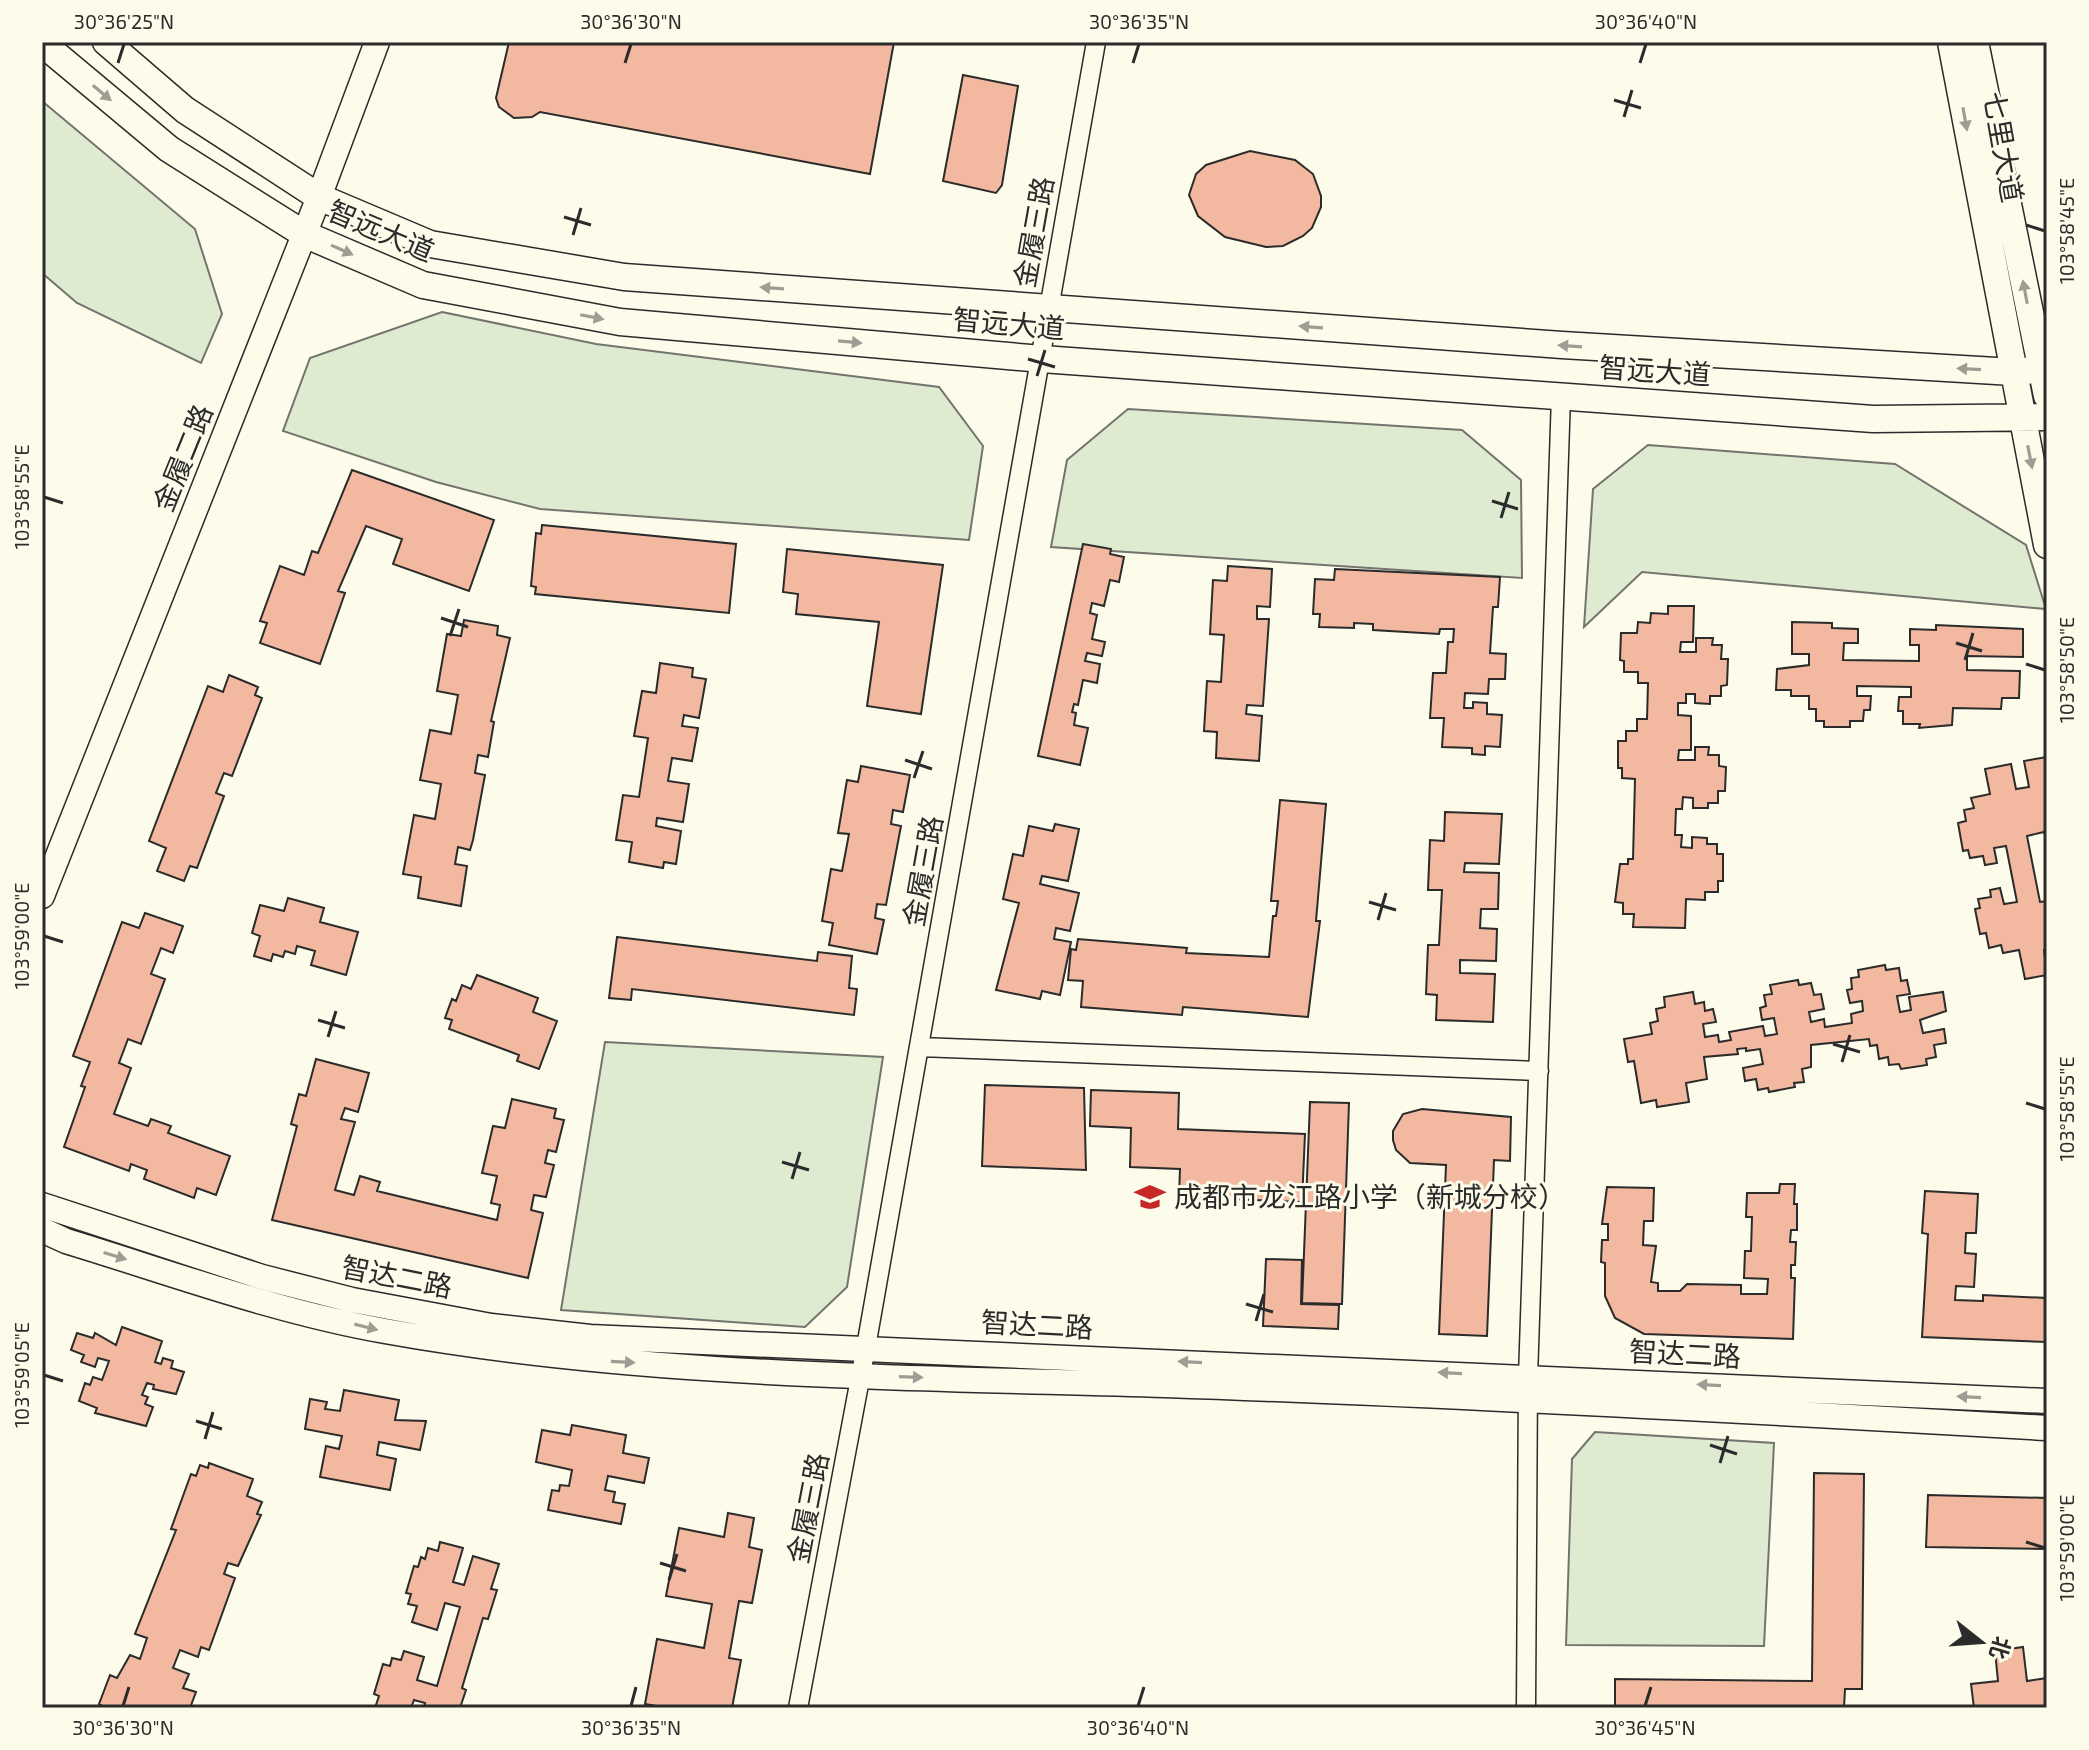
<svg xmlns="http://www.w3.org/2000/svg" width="2089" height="1750" font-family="'Exo 2','Noto Sans SC',sans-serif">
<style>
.green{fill:#deebd1;stroke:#74746e;stroke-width:2}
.building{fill:#f2b8a0;stroke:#2b2b2b;stroke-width:2}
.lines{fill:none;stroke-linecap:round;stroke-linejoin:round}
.minor-casing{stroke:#2b2b2b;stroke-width:21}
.tertiary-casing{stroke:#2b2b2b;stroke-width:27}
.secondary-casing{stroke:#2b2b2b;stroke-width:29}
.minor{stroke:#fdfbea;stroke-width:18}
.tertiary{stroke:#fdfbea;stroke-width:24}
.secondary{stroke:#fdfbea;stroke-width:26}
.oneway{fill:#9e9d94}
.ticks{fill:none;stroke:#2b2b2b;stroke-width:3}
.labels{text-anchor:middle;stroke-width:6;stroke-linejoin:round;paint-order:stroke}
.street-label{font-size:28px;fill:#2b2b2b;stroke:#fdfbea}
.poi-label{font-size:28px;fill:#2b2b2b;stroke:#fdfbea;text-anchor:start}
.neatline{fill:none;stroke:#2b2b2b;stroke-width:3}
.ticks-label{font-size:20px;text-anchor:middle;fill:#2b2b2b}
</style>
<rect width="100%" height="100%" fill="#fdfbea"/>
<path class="green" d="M42,101L195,229L222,314L201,363L77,303L42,273Z
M442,312L596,344L939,387L983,446L969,540L540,509L436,482L283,431L310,358Z
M1128,409L1462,430L1521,480L1522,578L1051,547L1067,460Z
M1648,445L1895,464L2026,545L2046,609L1642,572L1584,627L1593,489Z
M605,1042L883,1057L847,1287L805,1327L561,1310Z
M1595,1432L1774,1443L1764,1646L1566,1645L1572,1459Z"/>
<path class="building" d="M509,42H894L870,174L540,112L532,117L514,118L499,107L496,98Z
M963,75L1018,86L1002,185L996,193L943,181Z
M1250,151L1295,160L1313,174L1321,196V207L1312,228L1303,236L1283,246L1266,247L1225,237L1198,216L1189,195L1196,174L1206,165Z
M352,470L494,520L469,591L393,564L402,539L366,526L338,591L345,593L320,664L260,643L267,623L260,621L280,566L304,575L312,551L318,553Z
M542,525L736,544L729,613L535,594L536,587L531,586L536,533L541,534Z
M1083,544L1111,549L1110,554L1124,557L1119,582L1110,580L1104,606L1092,603L1090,613L1097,615L1092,639L1105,642L1102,656L1087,653L1085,661L1100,664L1097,683L1083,680L1078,705L1074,704L1072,712L1076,713L1074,725L1088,728L1080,765L1038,756Z
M787,549L943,565L921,714L867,706L879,622L796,614L798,594L783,592Z
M1228,566L1272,569L1270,607L1257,606V619H1269L1263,706L1247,705L1246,714L1262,716L1259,761L1216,758L1217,732L1204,731L1207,681L1221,682L1224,635L1210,634L1213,580L1227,581Z
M1335,569L1500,577L1498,607H1493L1490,653L1506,654L1505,679H1489L1488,694L1465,693L1464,708H1473V702L1487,703V714L1502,715L1500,747L1485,746V755L1472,754V748L1442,747L1444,718H1430L1433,673H1446L1448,642H1453L1454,629H1440L1439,634L1373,630V624L1354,623V628L1319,627L1320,614H1313L1315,579L1334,580Z
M1668,606H1694L1693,642H1681L1680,652H1696V638H1713L1712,645H1722L1721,659H1728L1727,685L1721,686V696H1710V704L1695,703V694H1686V703H1678V715L1691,716V750H1679L1678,760H1695V747H1709L1708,755H1719V766L1726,767L1725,791H1718V803H1708V808H1693V798L1683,797L1682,809H1676L1675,835H1682L1681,847L1692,848V837L1707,838V844H1717V854H1723V881H1718V892H1705V900L1686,899L1685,928L1633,927L1634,914H1623V903L1615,902L1620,864H1628V859H1633L1635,779L1622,778V768H1618V741H1626V731H1637V719H1647L1648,683H1638V672H1624V661L1620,660L1621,633H1637L1638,622L1650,623L1651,613L1668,614Z
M464,620L498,626L497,635L510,638L491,721L494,722L488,757L478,755L475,773L485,775L473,840L470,850L458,847L455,864L467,866L461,906L418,898L421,877L403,874L414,815L435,819L441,784L420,780L430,730L451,734L458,695L437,691L447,634L461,636Z
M1792,622L1832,623V628L1858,629V643H1844L1843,660L1919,661V645H1910V629L1936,630V625L2023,629V657L1967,656V670L2020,671L2019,698H2002L2001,709L1953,708L1952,725L1919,728L1920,724H1903V711H1898L1899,697H1911V687L1857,686V696H1871L1870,710H1864L1863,721H1850V727H1824V721H1816V709H1809V696H1791V690H1776L1777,669L1809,665V654H1792Z
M660,663L693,668L692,677L706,679L699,718L684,715L682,726L698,728L692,761L672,758L668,781L689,784L683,822L657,818L656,826L681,831L676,864L664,862L663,868L629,862L632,842L616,840L623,795L639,797L648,738L634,736L642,691L656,693Z
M229,675L258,687L255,695L262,698L232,776L224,773L216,793L224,796L197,868L190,866L184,881L157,871L166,848L149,841L208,686L223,692Z
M2047,757V841L2044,832L2027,836L2040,902L2047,901V949L2044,950L2047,975L2025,979L2019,950L2003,953L2001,945L1989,948L1986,933L1980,934L1975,909L1980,908L1978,899L1991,897L1990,890L2000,888L2004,904L2017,902L2006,846L1994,848L1997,863L1985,865L1983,856L1970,858L1968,850L1963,851L1958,823L1966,821L1964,810L1974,808L1971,798L1990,794L1985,769L2011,764L2016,789L2029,787L2024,761Z
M861,766L910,775L903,812L893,810L891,824L901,826L886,905L877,904L875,918L884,920L877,954L829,945L833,923L822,921L831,869L842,871L849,834L838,833L847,780L858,782Z
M1280,800L1326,804L1316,921H1320L1308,1017L1183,1007L1182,1015L1081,1007L1083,981L1068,980L1071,949L1076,950L1078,939L1187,948L1186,953L1269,957L1273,916H1276L1278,901H1271Z
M1445,812L1502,814L1499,864L1465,863L1464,872L1499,873L1498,909H1481L1480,928L1497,929L1496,961L1460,960V973L1495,974L1493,1022L1436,1020L1437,995L1426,994L1428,945H1439L1442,890H1428L1430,840L1444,841Z
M1055,824L1079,829L1068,881L1042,876L1040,884L1079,893L1070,931L1056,928L1054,939L1071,942L1060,995L1042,991L1040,999L996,990L1019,903L1003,899L1013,854L1023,856L1029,826L1053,831Z
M288,898L324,908L320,922L358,932L346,975L311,965L315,951L297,946L295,954L285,951L283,957L273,954L271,961L254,956L260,936L252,933L260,905L284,911Z
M145,913L183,926L173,953L161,948L151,974L165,979L141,1044L128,1039L119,1063L131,1068L114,1114L148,1126L151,1119L171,1126L168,1133L230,1156L216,1195L197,1188L194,1198L144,1179L147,1170L131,1164L129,1171L64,1147L85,1087L81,1086L90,1062L73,1056L122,922L139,928Z
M617,937L817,961L818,952L852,956L849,988L857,989L854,1015L632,989L631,1000L609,998Z
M1885,965L1886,970L1899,968L1901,981L1907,980L1910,994L1897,996L1900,1012L1911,1010L1909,997L1943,992L1946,1011L1920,1020L1923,1033L1944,1029L1946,1043L1934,1045L1936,1057L1926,1059L1927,1065L1901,1069L1899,1064L1889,1065L1888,1057L1879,1059L1877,1045L1870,1046L1869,1039L1811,1045V1067L1802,1069L1804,1082L1794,1083L1795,1087L1769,1092L1768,1088L1758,1090L1756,1079L1745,1081L1743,1068L1763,1064L1760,1049L1746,1051V1048L1737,1049L1738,1054L1704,1057L1707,1079L1686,1083L1689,1102L1657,1107L1656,1100L1641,1103L1634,1061L1628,1062L1624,1039L1652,1034L1650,1023L1658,1021L1656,1009L1665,1007L1664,997L1693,992L1695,1004L1704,1002L1705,1011L1713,1009L1716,1022L1703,1024L1705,1037L1718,1035L1719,1042L1731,1040L1729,1032L1763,1026L1765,1036L1777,1034L1774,1018L1762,1020L1760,1008L1766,1006L1764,995L1772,994L1770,985L1798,980L1799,985L1811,983L1814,995L1821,994L1824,1009L1809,1012L1811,1022L1824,1019L1825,1027L1852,1023L1851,1014L1863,1011L1862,1001L1850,1003L1847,990L1852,989L1851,978L1859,977L1858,970Z
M477,975L538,998L533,1012L557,1021L539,1069L517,1061L519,1055L449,1029L452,1020L445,1018L452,999L456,1001L462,985L471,989Z
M316,1059L369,1073L358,1112L345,1108L341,1119L355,1122L335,1190L354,1195L360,1176L380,1182L377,1191L497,1220L500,1205L491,1203L497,1176L482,1173L493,1126L505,1128L512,1099L556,1109L554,1118L564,1120L556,1152L548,1150L545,1163L554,1165L546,1197L534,1195L531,1210L543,1213L528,1278L272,1220L297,1126L291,1124L299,1094L306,1096Z
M985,1085L1084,1088L1086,1170L982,1166Z
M1091,1090L1179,1093L1178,1129L1305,1134L1302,1202L1179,1197L1180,1169L1130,1167L1131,1128L1090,1126Z
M1310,1102L1349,1103L1342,1304L1302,1303Z
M1422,1109L1511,1117L1510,1161L1494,1160L1487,1336L1439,1334L1446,1165L1410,1163L1396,1150L1393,1140V1131L1403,1114Z
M1780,1184H1795L1794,1204H1797V1230H1791L1790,1242H1796L1795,1265H1791V1278H1795L1793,1339L1644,1334L1615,1318L1605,1296V1263L1601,1262L1602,1240H1608V1224H1602L1607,1187L1654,1188L1653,1221H1644L1643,1245L1656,1246L1651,1282L1658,1283V1291H1680L1687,1284L1741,1285V1294H1767L1768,1279L1744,1278L1745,1251H1751L1752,1217H1746L1747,1193H1779Z
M1925,1191L1978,1194L1976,1233H1966L1965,1253L1976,1254L1974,1287L1956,1286L1955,1300L1983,1301V1295L2047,1298V1342L1922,1337L1928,1234L1922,1233Z
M1266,1259L1302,1260L1301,1304L1339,1305L1338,1329L1263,1326Z
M122,1327L162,1341L155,1362L161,1364L163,1358L173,1361L171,1368L184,1372L176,1394L153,1389L154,1385L147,1383L142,1395L148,1397L145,1404L153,1407L146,1426L95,1413L97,1408L79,1401L85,1383L90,1385L93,1377L102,1380L109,1361L98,1358L95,1367L81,1362L84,1355L71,1350L77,1333L93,1338L95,1333L116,1345Z
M344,1390L399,1400L395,1420L426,1421L420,1450L379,1442L377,1455L396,1459L390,1490L320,1477L326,1446L339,1449L342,1436L305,1429L310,1399L327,1402L325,1409L340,1411Z
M572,1425L626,1435L623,1453L649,1458L644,1483L608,1476L605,1490L615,1492L613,1502L625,1504L621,1524L548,1510L552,1490L559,1491L560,1485L569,1486L572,1470L536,1462L542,1430L570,1435Z
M209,1463L253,1479L247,1496L262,1502L257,1514L261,1515L238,1566L228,1563L224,1574L235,1578L209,1650L201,1647L198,1657L180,1650L173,1668L189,1674L183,1688L196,1692L190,1708H106L99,1704L110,1675L117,1678L130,1655L140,1659L147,1638L135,1634L176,1530L171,1529L191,1474L196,1476L200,1465L208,1468Z
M1814,1473L1864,1474L1862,1689H1845L1844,1708H1615V1679L1812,1681Z
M1928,1495L2047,1498V1549L1926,1547Z
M728,1513L754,1518L749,1547L762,1550L752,1603L739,1601L729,1658L741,1660L732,1708H668L645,1704L657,1639L704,1648L712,1604L666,1596L679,1528L724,1537Z
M440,1542L463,1548L453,1582L464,1585L473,1556L499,1564L491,1589L497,1590L488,1619L483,1618L462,1688L466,1690L460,1708H424L425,1703L414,1700L411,1708H379L376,1705L379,1696L374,1694L383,1664L390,1666L392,1658L401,1660L404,1651L424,1657L417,1680L437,1686L460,1607L445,1603L437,1630L412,1622L417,1606L408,1604L411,1594L406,1593L414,1566L418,1567L421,1557L425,1559L428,1548L438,1551Z
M2023,1647L2027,1681L2047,1678V1708H1974L1971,1684L1998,1681L1995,1651Z"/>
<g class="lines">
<g class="minor-casing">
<path id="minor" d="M920,1047L1539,1071
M798,1708L866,1347L1096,42
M1526,1708L1528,1377L1561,396"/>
</g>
<g class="tertiary-casing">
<path id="tertiary" d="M42,896L319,197L377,42
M42,1205L262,1277L352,1300L491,1326L590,1337L2047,1401
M42,1230L66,1241C171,1273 277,1312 385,1331C641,1377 905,1377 1165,1385C1459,1395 1753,1411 2047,1428"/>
</g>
<g class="secondary-casing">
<path id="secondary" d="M106,42L185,110L319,197L430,244L624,277L1562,345L2013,372L2047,369
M1951,42L2047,545
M1975,42L2047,396
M42,43L169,149L304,234L423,285L620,322L1042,359L1873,419L2047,417"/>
</g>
<use href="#minor" class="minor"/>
<use href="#tertiary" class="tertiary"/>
<use href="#secondary" class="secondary"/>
</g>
<defs><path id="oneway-solid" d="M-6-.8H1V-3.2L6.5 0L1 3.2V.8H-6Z" transform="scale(2)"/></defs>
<g class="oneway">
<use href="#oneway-solid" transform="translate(102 93) rotate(40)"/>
<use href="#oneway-solid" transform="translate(1965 119) rotate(80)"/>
<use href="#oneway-solid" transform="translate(342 250) rotate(24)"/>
<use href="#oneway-solid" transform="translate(772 288) rotate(-176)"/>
<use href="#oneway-solid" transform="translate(2025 292) rotate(-101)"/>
<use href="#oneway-solid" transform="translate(592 317) rotate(11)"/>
<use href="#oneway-solid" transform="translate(1311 327) rotate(-176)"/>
<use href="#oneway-solid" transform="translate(850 342) rotate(5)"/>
<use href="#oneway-solid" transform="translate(1570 346) rotate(-176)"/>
<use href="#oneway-solid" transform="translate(1969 369) rotate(-177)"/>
<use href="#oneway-solid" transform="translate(2030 457) rotate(79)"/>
<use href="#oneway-solid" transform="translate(115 1256) rotate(17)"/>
<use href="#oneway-solid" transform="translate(366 1327) rotate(14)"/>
<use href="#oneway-solid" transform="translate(623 1362) rotate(3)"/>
<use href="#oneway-solid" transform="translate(1190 1362) rotate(-177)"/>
<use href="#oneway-solid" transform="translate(1450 1373) rotate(-177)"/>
<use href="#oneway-solid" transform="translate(911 1377) rotate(2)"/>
<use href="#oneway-solid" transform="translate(1709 1385) rotate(-177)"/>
<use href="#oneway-solid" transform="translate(1969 1397) rotate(-177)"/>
</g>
<path class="ticks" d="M118,63L124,44M625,63L631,44M1133,63L1139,44M1640,63L1646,44M1614,100L1641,108M1624,117L1632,90M564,217L591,225M2026,225L2045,231M573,235L581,208M1028,359L1055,367M1037,376L1045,350M44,497L63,503M1492,501L1518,509M1501,518L1509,492M441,618L468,627M450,636L459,609M1956,643L1982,651M1965,660L1973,633M2026,664L2045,670M905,760L932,769M914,778L923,751M1369,902L1396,910M1378,920L1386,893M44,936L63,942M318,1020L345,1028M328,1037L336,1011M1833,1044L1860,1052M1842,1062L1850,1035M2026,1103L2045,1109M782,1162L809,1170M792,1179L800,1152M1246,1304L1273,1312M1256,1321L1264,1294M44,1375L63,1381M196,1421L222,1429M205,1439L213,1412M1710,1445L1737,1454M1720,1463L1728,1436M2026,1542L2045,1548M660,1563L686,1571M669,1580L677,1554M123,1706L129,1687M631,1706L636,1687M1138,1706L1144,1687M1645,1706L1651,1687"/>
<defs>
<g id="school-bare" transform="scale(2.4)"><path d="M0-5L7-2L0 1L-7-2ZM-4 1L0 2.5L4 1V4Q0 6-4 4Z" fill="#c62828" stroke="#fdfbea" stroke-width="2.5" paint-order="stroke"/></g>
</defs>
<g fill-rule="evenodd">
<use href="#school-bare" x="1150" y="1197"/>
</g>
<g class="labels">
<g class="street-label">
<text transform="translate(2003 147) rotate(80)" y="10">七里大道</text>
<text transform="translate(381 231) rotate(23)" y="10">智远大道</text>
<text transform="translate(1034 232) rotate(-80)" y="10">金履三路</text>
<text transform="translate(1009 324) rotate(5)" y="10">智远大道</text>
<text transform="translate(1655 371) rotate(4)" y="10">智远大道</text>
<text transform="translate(183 458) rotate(-68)" y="10">金履二路</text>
<text transform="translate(923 871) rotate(-80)" y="10">金履三路</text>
<text transform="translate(397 1277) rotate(11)" y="10">智达二路</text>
<text transform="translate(1037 1325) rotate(3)" y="10">智达二路</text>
<text transform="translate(1685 1354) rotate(3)" y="10">智达二路</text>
<text transform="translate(808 1508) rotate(-79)" y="10">金履三路</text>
</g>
<g class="poi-label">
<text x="1174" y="1207">成都市龙江路小学（新城分校）</text>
</g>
</g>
<rect width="2089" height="1750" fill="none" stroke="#fdfbea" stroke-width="88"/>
<g transform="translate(1981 1642) rotate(107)" stroke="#fdfbea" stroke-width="6" paint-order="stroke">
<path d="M0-6L14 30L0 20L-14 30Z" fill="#2b2b2b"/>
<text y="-12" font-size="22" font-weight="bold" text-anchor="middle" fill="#2b2b2b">北</text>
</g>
<rect x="44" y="44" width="2001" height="1662" class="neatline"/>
<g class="ticks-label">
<text x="124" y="29">30°36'25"N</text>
<text x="631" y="29">30°36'30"N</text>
<text x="1139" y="29">30°36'35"N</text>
<text x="1646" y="29">30°36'40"N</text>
<text transform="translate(2067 231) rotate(-90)" y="7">103°58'45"E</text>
<text transform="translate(22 497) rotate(-90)" y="7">103°58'55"E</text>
<text transform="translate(2067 670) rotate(-90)" y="7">103°58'50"E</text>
<text transform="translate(22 936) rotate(-90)" y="7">103°59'00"E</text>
<text transform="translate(2067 1109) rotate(-90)" y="7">103°58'55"E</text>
<text transform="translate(22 1375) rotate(-90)" y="7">103°59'05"E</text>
<text transform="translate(2067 1548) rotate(-90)" y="7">103°59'00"E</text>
<text x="123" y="1735">30°36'30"N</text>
<text x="631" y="1735">30°36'35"N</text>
<text x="1138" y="1735">30°36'40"N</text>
<text x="1645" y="1735">30°36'45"N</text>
</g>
</svg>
